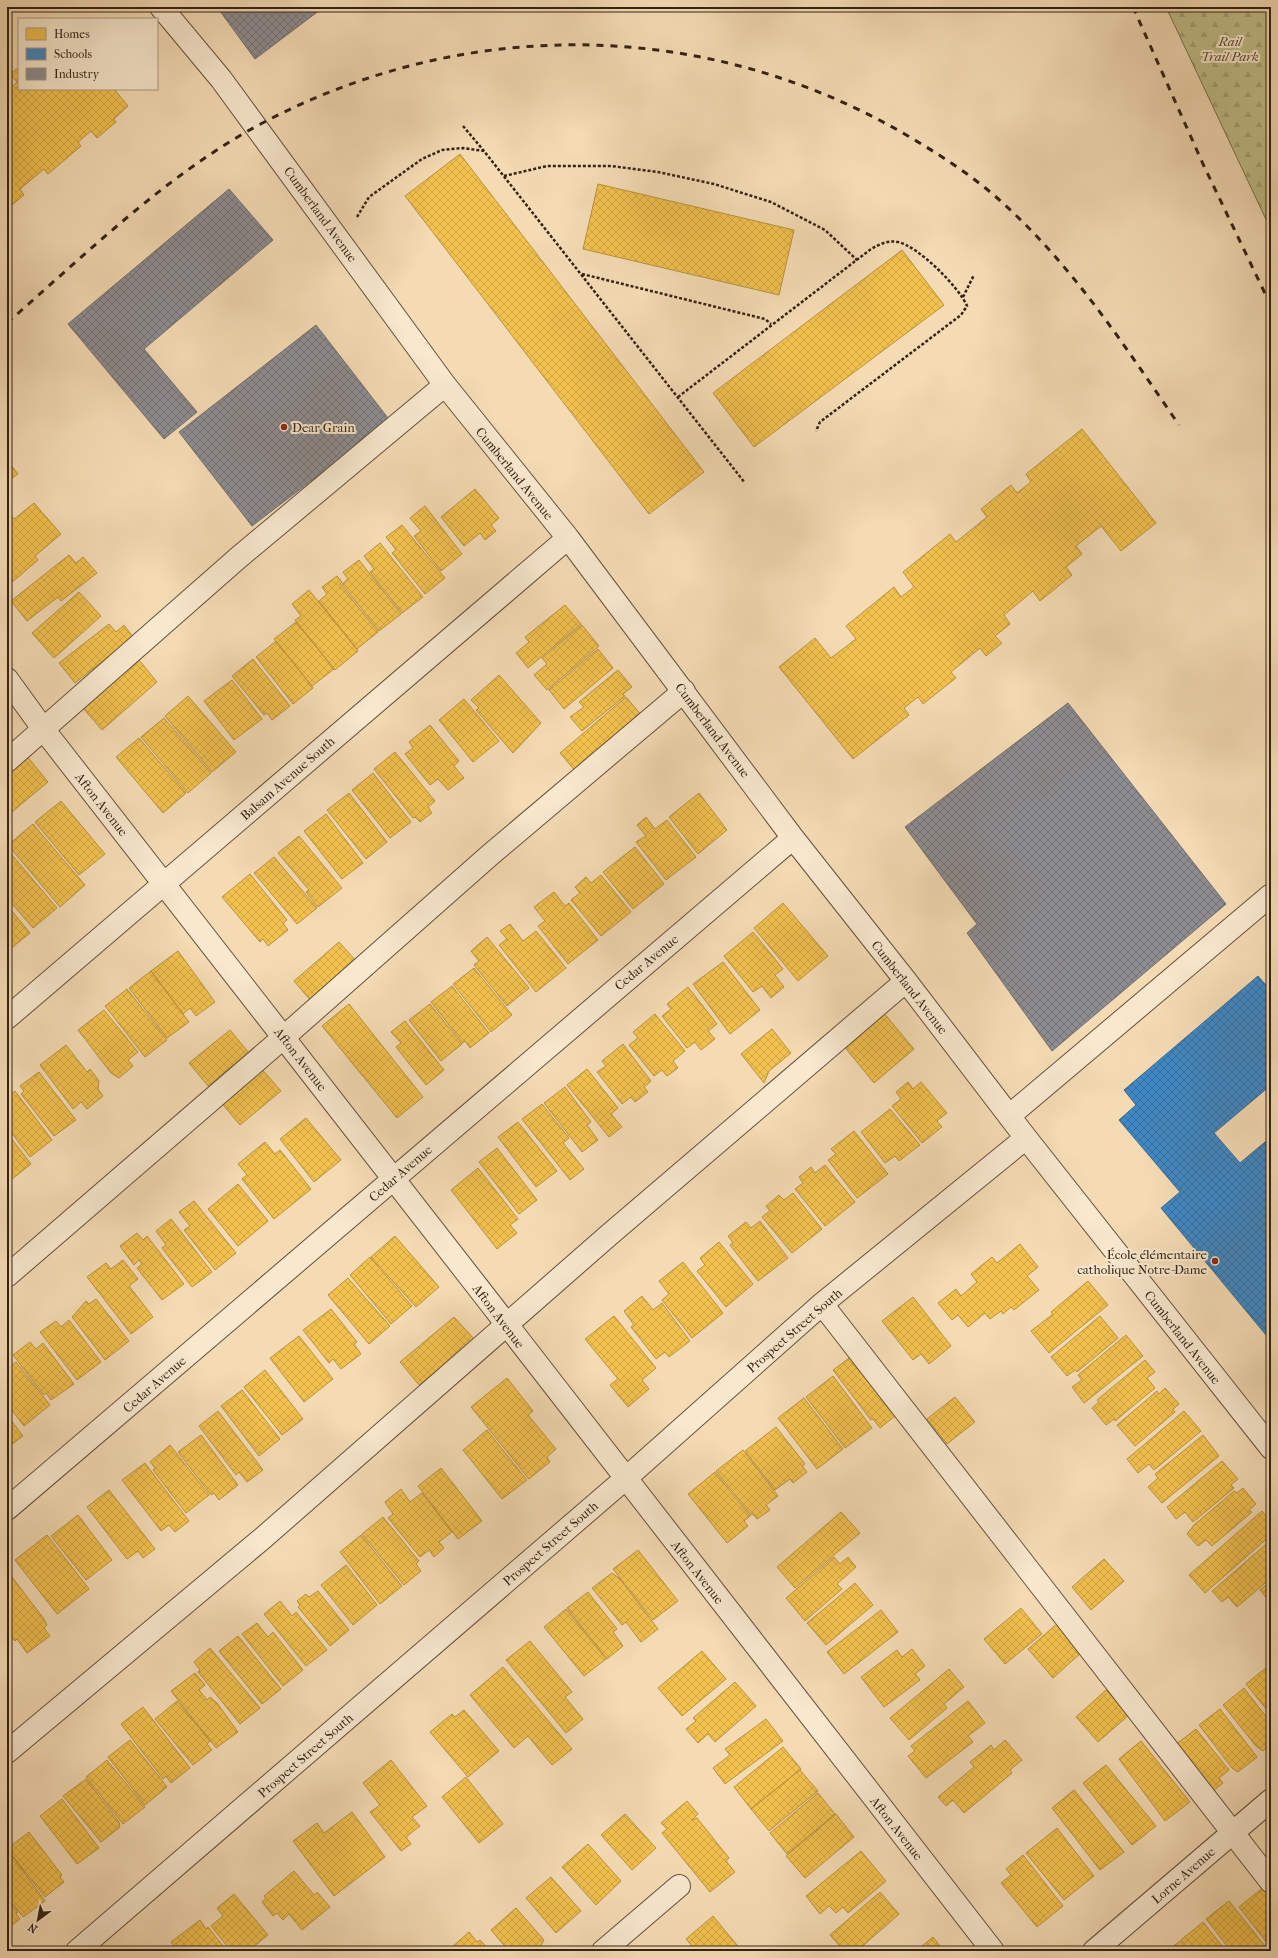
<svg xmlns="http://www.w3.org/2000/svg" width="1278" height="1958" font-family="'IM FELL French Canon',serif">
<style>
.forest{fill:url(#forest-firs);stroke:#7a704f}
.homes{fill:url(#homes-cross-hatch);stroke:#b9913d}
.schools{fill:url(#schools-cross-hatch);stroke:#3b6990}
.industry{fill:url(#industry-cross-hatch);stroke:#726d6c}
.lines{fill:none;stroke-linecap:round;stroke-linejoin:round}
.minor-casing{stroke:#63503d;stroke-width:24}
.path{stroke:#332215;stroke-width:2.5;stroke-dasharray:3 2;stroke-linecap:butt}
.minor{stroke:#f8e8ce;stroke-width:22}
.rail{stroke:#332215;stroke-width:3;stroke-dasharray:7 7;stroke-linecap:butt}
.poi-dot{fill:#8f2418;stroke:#f8e8ce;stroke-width:1.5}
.labels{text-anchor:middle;stroke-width:4;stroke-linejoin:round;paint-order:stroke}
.park-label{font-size:13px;font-style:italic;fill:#564932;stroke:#f8e8ce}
.street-label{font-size:13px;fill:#332215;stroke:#f8e8ce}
.poi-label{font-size:13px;fill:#332215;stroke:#f8e8ce;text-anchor:start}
</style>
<defs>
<pattern id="forest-firs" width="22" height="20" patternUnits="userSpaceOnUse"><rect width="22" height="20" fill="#c0be89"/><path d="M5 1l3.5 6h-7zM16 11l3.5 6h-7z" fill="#a5a375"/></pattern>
<pattern id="homes-cross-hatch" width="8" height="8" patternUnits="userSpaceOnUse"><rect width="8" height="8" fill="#f2c14e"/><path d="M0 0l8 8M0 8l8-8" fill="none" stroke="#d0a643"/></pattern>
<pattern id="schools-cross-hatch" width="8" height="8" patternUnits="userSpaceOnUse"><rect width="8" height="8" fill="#3f88c5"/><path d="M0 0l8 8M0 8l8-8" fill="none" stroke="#356f9f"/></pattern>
<pattern id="industry-cross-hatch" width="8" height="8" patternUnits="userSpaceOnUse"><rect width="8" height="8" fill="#8d8d92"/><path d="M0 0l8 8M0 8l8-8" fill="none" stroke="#747376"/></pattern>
</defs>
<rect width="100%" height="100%" fill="#f4dbb4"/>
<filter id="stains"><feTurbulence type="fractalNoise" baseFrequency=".005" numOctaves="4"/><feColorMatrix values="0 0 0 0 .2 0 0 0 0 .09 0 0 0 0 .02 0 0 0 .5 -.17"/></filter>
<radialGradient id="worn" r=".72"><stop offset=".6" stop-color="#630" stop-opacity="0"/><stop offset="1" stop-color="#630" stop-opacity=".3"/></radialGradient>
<path class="forest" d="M1166,7H1271V230Z"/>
<path class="homes" d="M19,67V89H114L128,106L114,119L116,122L97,138L91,131L78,142L81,146L48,174L44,169L20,189L24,195L7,209V91L17,82L10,74Z
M460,154L704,472L649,514L405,196Z
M598,184L794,230L779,295L583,249Z
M902,250L944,305L754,447L713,393Z
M1082,429L1156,523L1121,551L1101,526L1076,546L1082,554L1066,567L1072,575L1040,601L1033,591L1004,615L1010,624L995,636L1002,643L986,656L980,648L951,672L956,678L923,704L918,697L904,708L909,715L853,759L779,667L815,638L831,658L856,639L846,626L894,587L901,597L914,587L903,572L950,534L956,542L987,517L981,509L1011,485L1017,493L1031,482L1026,474Z
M7,460L18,474L7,482Z
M475,489L499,518L491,525L496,531L485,540L480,533L464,546L441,517Z
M34,503L61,534L35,556L38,560L10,584L7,580V514L8,512L14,519Z
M425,506L462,554L441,571L414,536L421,531L410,518Z
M402,525L445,578L425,594L392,553L396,550L386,537Z
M380,543L423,597L402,613L370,572L374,569L364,556Z
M69,555L76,563L83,557L97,573L61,601L58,597L27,621L11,601Z
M359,560L401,614L379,631L342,584L348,579L343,572Z
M337,576L342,582L340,584L378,632L357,649L319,601L327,594L322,587Z
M309,590L358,651L335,670L295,620L301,616L292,604Z
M79,592L101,616L54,658L32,633Z
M565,605L581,624L528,668L516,653L529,642L525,637Z
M296,622L334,669L312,686L274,639Z
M109,624L116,632L124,625L133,637L75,683L59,663Z
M582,625L599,646L547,690L534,675L547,664L542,658Z
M276,641L313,688L293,704L256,657Z
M598,649L613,668L564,709L549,690Z
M253,659L290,706L272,720L267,713L264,715L232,676Z
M139,660L157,682L102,730L83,708Z
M618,670L632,687L623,694L625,696L582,731L570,717L584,707L579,702Z
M499,675L541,723L513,753L476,710L479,708L471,700Z
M232,680L262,719L234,740L204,701Z
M188,696L236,752L212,772L165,716Z
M626,697L643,717L577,773L560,753Z
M464,699L499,741L473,762L439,720Z
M164,718L211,773L188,793L141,737Z
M430,725L459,761L454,766L464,778L448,790L438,779L430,785L405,754L413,748L409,742Z
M139,738L186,793L163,813L116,757Z
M395,752L435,801L428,807L432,813L420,822L415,817L413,818L374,769Z
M26,755L48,782L7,816V771Z
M373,773L411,822L390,838L352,790Z
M349,793L387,842L366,859L327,810Z
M699,793L727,830L698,854L669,817Z
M61,801L105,854L79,875L35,822Z
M326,814L363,863L342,879L304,831Z
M646,817L655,829L667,820L696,857L666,880L636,842L646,836L637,825Z
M33,824L85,885L60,907L8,845Z
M299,836L342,888L318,907L306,892L309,890L278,853Z
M635,847L664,884L633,909L603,872Z
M7,849L57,908L33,928L7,898Z
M274,857L317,908L297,924L254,873Z
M250,874L287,920L283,923L288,930L268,946L263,939L260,942L222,897Z
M601,875L631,912L601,936L571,900L580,893L575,887L586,877L591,883Z
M554,892L565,906L569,903L598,940L568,964L538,926L545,921L534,907Z
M783,903L828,956L798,981L754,928Z
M7,905L30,933L9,950L7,948Z
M510,924L523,941L536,931L566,968L536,992L499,945L507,939L500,931Z
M753,932L783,969L775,975L784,987L771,998L762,986L753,992L724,956Z
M487,937L529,988L507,1006L474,965L479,961L471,951Z
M339,942L357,962L311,1001L294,981Z
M178,951L215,1002L196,1016L190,1008L183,1014L151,971Z
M723,962L760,1010L730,1034L693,984Z
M474,968L512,1015L491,1032L453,984Z
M151,971L189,1022L167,1038L129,988Z
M452,986L489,1033L470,1048L465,1041L463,1043L431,1002Z
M688,987L717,1024L708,1031L715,1039L701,1050L695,1042L687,1048L662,1016L671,1009L667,1004Z
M127,989L167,1040L145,1057L105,1006Z
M349,1004L423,1097L397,1118L322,1026Z
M430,1004L462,1044L441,1061L409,1020Z
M104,1010L138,1052L128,1060L133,1066L119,1078L111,1073L78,1030Z
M883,1012L914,1049L874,1083L843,1045Z
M655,1014L685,1051L673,1061L678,1068L667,1076L662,1070L654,1076L629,1045L638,1038L633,1032Z
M405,1021L444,1070L426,1085L396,1047L401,1043L391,1032Z
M772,1029L791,1053L769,1071L764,1083L741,1054Z
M230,1030L249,1053L208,1086L189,1063Z
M623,1044L651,1081L644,1087L648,1092L635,1102L631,1097L622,1104L597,1072L606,1066L602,1061Z
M66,1045L87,1072L90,1069L99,1081L98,1089L103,1096L87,1109L81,1102L73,1109L40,1065Z
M259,1066L281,1091L240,1125L219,1100Z
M587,1069L618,1108L611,1114L622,1127L609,1137L567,1085Z
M39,1072L76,1120L54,1136L21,1094L24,1091L20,1086Z
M908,1082L913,1089L921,1082L947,1113L937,1121L942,1127L922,1143L892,1106L901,1099L896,1092Z
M565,1087L591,1122L587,1125L598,1140L582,1152L544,1103Z
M15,1091L52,1140L30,1157L7,1127V1097Z
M542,1104L569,1138L563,1143L584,1169L570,1180L522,1119Z
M890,1109L920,1145L899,1161L895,1156L885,1163L861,1132Z
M306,1118L341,1160L314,1182L280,1139Z
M518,1122L557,1171L536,1187L498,1137Z
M854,1131L888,1174L857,1198L828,1160L836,1154L831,1149Z
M7,1133L31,1164L7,1183Z
M265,1142L275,1154L280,1150L311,1189L274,1219L242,1179L247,1175L238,1164Z
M497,1148L537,1200L519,1214L479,1162Z
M825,1165L855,1202L825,1226L795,1189L803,1183L799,1177L811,1167L815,1173Z
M478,1168L518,1219L510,1225L517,1233L497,1249L451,1190Z
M238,1184L268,1221L238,1246L208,1209Z
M793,1193L822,1229L792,1253L762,1217L770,1211L766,1206L779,1195L784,1200Z
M194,1201L236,1253L215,1270L184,1230L190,1226L179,1212Z
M171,1219L212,1272L192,1287L162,1248L166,1245L156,1231Z
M760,1221L788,1258L758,1281L730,1245L733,1243L728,1236L746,1222L751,1228Z
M137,1233L143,1240L147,1236L184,1284L162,1300L137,1268L142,1264L139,1260L134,1265L120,1246Z
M395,1236L439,1287L416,1307L371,1257Z
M719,1242L753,1284L726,1307L697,1271L705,1265L700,1258Z
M1020,1244L1038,1267L1027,1276L1039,1290L1014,1310L1011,1307L1003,1314L1001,1311L990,1319L985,1313L968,1327L958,1315L952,1320L938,1303L956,1289L961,1296L977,1282L971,1274L992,1257L997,1263Z
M370,1257L412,1306L391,1324L350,1275Z
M123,1260L138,1279L129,1286L153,1317L131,1334L87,1277L106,1263L111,1269Z
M683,1262L723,1313L692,1338L662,1300L669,1294L659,1281Z
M348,1278L390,1326L369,1344L328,1295Z
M1088,1281L1108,1305L1049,1353L1031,1331L1053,1314L1051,1312Z
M642,1296L653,1310L662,1303L690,1341L669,1357L665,1352L656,1359L631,1327L634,1325L624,1311Z
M913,1297L951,1346L929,1364L921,1354L913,1360L882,1321Z
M96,1299L129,1341L105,1360L72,1317L86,1301L89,1304Z
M331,1309L357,1342L354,1344L361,1354L341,1369L333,1359L329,1363L303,1330Z
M614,1316L656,1368L642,1380L649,1389L628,1407L610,1385L618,1379L585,1339Z
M1100,1316L1118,1338L1077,1372L1075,1370L1067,1376L1051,1357Z
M454,1317L474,1339L419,1385L400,1362Z
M69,1320L101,1362L77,1380L40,1332L56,1321L61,1327Z
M1126,1335L1143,1356L1084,1403L1072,1387L1082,1380L1078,1375Z
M299,1336L333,1379L304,1402L270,1358Z
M30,1342L36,1349L43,1343L74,1384L51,1400L46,1393L44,1395L13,1355Z
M856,1353L900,1412L880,1428L873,1419L871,1420L833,1370Z
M1145,1360L1155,1372L1147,1378L1155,1388L1115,1421L1114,1419L1106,1425L1092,1408L1099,1402L1097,1400Z
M16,1362L50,1405L24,1426L7,1404V1369Z
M265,1370L303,1419L282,1435L244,1387Z
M833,1376L872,1428L845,1448L806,1397Z
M507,1378L533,1411L528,1415L556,1449L547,1457L550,1462L529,1479L471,1407Z
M1165,1388L1179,1404L1173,1409L1175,1412L1135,1446L1117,1425L1157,1391L1159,1394Z
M242,1390L280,1439L259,1456L221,1406Z
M955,1397L975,1422L947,1444L927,1419Z
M804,1398L843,1449L817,1469L778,1418Z
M218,1411L263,1470L247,1482L239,1472L236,1475L199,1426Z
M1184,1411L1201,1431L1154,1470L1149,1464L1138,1473L1127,1459Z
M7,1415L23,1436L7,1448Z
M776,1427L805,1464L802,1466L807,1472L793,1483L790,1479L775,1490L745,1451Z
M487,1430L527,1480L502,1499L463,1450Z
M201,1435L238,1485L219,1500L214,1493L211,1495L178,1452Z
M1203,1435L1219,1456L1162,1503L1148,1487L1158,1478L1155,1474Z
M170,1445L209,1495L186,1513L153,1470L155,1468L150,1462Z
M743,1450L778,1496L766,1505L770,1510L757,1519L753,1514L751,1515L716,1471Z
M1222,1461L1238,1479L1231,1485L1234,1488L1193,1522L1185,1512L1176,1519L1167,1507Z
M145,1463L189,1521L175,1532L169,1525L161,1531L122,1480Z
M441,1468L482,1521L458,1539L418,1486Z
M715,1472L750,1516L744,1521L748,1526L727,1543L688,1494Z
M1243,1488L1256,1504L1249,1510L1252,1512L1212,1546L1206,1540L1198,1546L1187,1534L1194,1525L1234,1491L1237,1493Z
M401,1489L410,1502L422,1493L452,1532L439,1542L444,1548L434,1557L429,1550L420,1557L388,1518L393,1514L385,1502Z
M109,1490L155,1549L143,1558L138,1551L127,1559L87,1507Z
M1262,1511L1271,1522V1535L1205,1593L1189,1575Z
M841,1512L860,1533L795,1588L777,1567Z
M78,1515L112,1560L86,1580L51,1536Z
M383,1517L419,1561L416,1564L421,1571L404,1585L362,1534Z
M47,1535L89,1589L57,1614L15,1560Z
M361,1535L402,1586L380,1604L340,1552Z
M1271,1540V1578L1237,1607L1228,1597L1222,1602L1212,1591Z
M638,1550L678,1601L653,1620L613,1569Z
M834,1557L840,1564L848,1557L856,1567L837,1584L842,1589L805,1621L786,1598Z
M1104,1559L1124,1581L1091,1610L1072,1587Z
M346,1565L377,1605L353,1625L321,1585Z
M9,1573L44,1619L47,1625L44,1628L50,1636L27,1653L17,1639L15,1641L7,1631V1574Z
M612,1573L619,1578L658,1629L641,1642L626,1622L622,1625L592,1588Z
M1271,1581V1604L1260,1590Z
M855,1583L873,1605L826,1645L807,1623Z
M318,1591L349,1630L330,1646L298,1607L300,1605L297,1601L306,1594L309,1597Z
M588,1592L617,1629L613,1632L623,1646L607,1659L567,1608Z
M280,1601L292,1616L296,1612L327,1650L306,1666L264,1614Z
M1021,1608L1042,1634L1005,1664L984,1639Z
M566,1609L606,1659L584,1676L544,1627Z
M881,1610L898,1632L844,1674L827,1652Z
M257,1623L268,1637L273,1632L303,1670L283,1686L242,1634Z
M1058,1623L1082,1652L1053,1678L1028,1649Z
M238,1636L281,1689L262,1704L219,1651Z
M530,1641L572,1692L565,1697L583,1719L566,1733L506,1660Z
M210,1648L260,1708L240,1724L198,1672L200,1670L194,1662Z
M912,1649L925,1666L915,1674L920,1680L884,1707L861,1677L897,1650L902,1657Z
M702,1651L726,1679L682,1716L658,1688Z
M503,1667L572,1749L552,1765L528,1736L514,1748L470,1695Z
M1267,1667L1271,1671V1715L1246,1684Z
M949,1669L964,1687L944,1704L947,1708L909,1740L890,1718Z
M195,1673L205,1685L199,1690L207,1700L210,1697L217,1703L238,1732L216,1748L171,1691Z
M735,1682L756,1706L715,1742L708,1734L698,1743L686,1729L696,1721L693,1718Z
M1244,1688L1271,1723V1744L1263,1751L1256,1746L1223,1705Z
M1106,1690L1129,1715L1098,1742L1076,1717Z
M177,1701L210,1741L207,1744L212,1750L193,1765L155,1719Z
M968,1701L985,1723L968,1736L973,1742L926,1778L908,1756L915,1751L911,1746Z
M143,1707L190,1768L171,1783L166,1776L163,1779L121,1724Z
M1220,1709L1257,1757L1238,1772L1232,1768L1199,1725Z
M464,1710L499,1751L468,1777L430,1732L452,1714L455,1717Z
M766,1719L783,1741L725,1784L713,1768L730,1755L725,1749Z
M1196,1729L1229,1770L1219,1778L1223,1783L1213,1791L1175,1745Z
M130,1740L167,1787L145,1805L108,1757Z
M1005,1740L1022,1760L1010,1770L1012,1773L964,1813L953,1800L946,1806L938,1797L974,1767L970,1762L991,1745L994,1750Z
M1141,1741L1190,1802L1165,1821L1119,1759Z
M783,1747L801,1769L751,1809L734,1787Z
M107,1760L145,1807L123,1824L86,1777Z
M391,1760L427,1806L412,1817L420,1826L406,1837L411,1844L401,1851L370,1812L380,1805L363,1783Z
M1106,1765L1156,1826L1132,1845L1083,1783Z
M800,1770L818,1791L769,1831L751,1809Z
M466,1777L503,1824L479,1843L442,1797Z
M86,1779L119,1822L120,1827L101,1842L63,1796Z
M1074,1790L1124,1852L1100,1870L1052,1808Z
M818,1793L835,1814L787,1854L770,1833Z
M62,1799L99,1848L77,1864L40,1816Z
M687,1801L698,1814L692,1820L697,1818L729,1858L726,1861L735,1872L710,1892L662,1833L667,1829L661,1823Z
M352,1812L385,1857L334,1896L293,1841L317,1823L324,1833Z
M625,1814L656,1848L632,1870L601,1835Z
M836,1814L854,1837L805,1878L786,1856Z
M1057,1828L1094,1876L1064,1900L1026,1853Z
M29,1832L62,1875L60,1877L64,1882L45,1897L7,1849Z
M588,1844L621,1881L596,1905L562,1867Z
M8,1850L45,1901L23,1917L7,1896Z
M861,1851L886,1881L848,1913L843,1907L836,1913L829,1906L820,1914L806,1896Z
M1023,1855L1063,1906L1037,1927L1001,1883L1011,1875L1006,1869Z
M294,1871L314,1895L317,1892L330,1907L302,1930L289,1914L283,1920L277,1913L273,1916L262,1902L266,1898L264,1896Z
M551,1877L581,1911L556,1933L526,1898Z
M1264,1887L1271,1896V1948L1239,1907Z
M880,1892L899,1914L857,1951H844L830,1935Z
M234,1894L268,1935L248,1951H231L211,1926L223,1916L217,1908Z
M7,1898L18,1912L16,1914L20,1919L7,1929Z
M1229,1901L1269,1951H1231L1206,1919Z
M516,1908L544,1940L538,1951H509L491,1930Z
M713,1916L742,1951H696L686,1939Z
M200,1920L206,1929L208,1927L227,1951H178L171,1942Z
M1203,1922L1226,1951H1190L1181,1940Z
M469,1932L477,1942L480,1940L490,1951H453L451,1948Z
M933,1937L944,1951H916Z
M1180,1941L1188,1951H1167Z"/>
<path class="schools" d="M1258,976L1271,991V1085L1214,1133L1240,1163L1271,1137V1341L1161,1208L1180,1192L1119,1120L1136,1105L1124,1090Z"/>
<path class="industry" d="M217,7H324L255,59Z
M229,189L273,240L144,349L197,412L164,439L68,324Z
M316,325L388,418V422L252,526L179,432Z
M1068,703L1226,904L1052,1051L967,933L977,924L905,827Z"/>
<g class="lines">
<g class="minor-casing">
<path id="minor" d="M161,7L221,79L445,385L568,538L793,838L906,981L1026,1138L1271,1448
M7,679L44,730C362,1136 676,1544 993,1951
M7,761L238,558L445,385
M7,1018L568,538
M1009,1116L1271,895
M7,1276L284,1037L490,855L684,691
M822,1304L1271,1882
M7,1509L793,838
M7,1752L263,1538L609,1235L906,981
M77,1951L625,1479L822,1304L1026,1138
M603,1951L679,1886
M1094,1951L1271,1800"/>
</g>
<path class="path" d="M463,126L484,151
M504,176L547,166H611L658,172L714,184L771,202L825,230L857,260
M357,217L369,197L422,159L442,150L463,148L484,151L745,483
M582,274L765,319L771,324
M963,297L974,275
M678,397L871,249C880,244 888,240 898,242C918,246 959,287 967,306L961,315L820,422L816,431"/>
<use href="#minor" class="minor"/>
<path class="rail" d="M1133,7L1203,164L1271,306
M7,323C86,254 163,178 255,127C461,15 706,17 908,136C942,156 976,178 1005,205C1075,269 1126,348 1179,425"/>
</g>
<g class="poi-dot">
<circle cx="284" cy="427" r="4"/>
<circle cx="1215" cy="1261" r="4"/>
</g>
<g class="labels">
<g class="park-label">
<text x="1230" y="46">Rail<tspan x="1230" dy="15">Trail Park</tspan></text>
</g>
<g class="street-label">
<text transform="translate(321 214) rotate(54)" y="5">Cumberland Avenue</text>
<text transform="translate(515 473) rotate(51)" y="5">Cumberland Avenue</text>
<text transform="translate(713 730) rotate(53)" y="5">Cumberland Avenue</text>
<text transform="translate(287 778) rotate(-41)" y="5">Balsam Avenue South</text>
<text transform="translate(102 804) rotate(52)" y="5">Afton Avenue</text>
<text transform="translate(646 962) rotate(-40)" y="5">Cedar Avenue</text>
<text transform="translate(910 987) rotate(52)" y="5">Cumberland Avenue</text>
<text transform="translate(301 1059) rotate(52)" y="5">Afton Avenue</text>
<text transform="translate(400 1173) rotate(-41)" y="5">Cedar Avenue</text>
<text transform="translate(499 1316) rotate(53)" y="5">Afton Avenue</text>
<text transform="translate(794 1330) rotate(-41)" y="5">Prospect Street South</text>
<text transform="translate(1183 1337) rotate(52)" y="5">Cumberland Avenue</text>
<text transform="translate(154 1384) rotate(-41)" y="5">Cedar Avenue</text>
<text transform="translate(550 1543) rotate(-41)" y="5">Prospect Street South</text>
<text transform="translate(698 1572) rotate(52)" y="5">Afton Avenue</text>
<text transform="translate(305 1755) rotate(-41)" y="5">Prospect Street South</text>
<text transform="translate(897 1828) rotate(52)" y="5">Afton Avenue</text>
<text transform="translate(1183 1875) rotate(-41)" y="5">Lorne Avenue</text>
</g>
<g class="poi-label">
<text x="292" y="432">Dear Grain</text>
<text x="1207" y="1259" text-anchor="end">École élémentaire<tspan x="1207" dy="15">catholique Notre-Dame</tspan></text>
</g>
</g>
<rect width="1278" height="1958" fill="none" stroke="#f4dbb4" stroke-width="24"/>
<rect x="8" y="8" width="1262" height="1942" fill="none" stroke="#332215" stroke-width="2"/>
<rect x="12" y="12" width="1254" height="1934" fill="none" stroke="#332215"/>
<rect x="18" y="18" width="140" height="72" fill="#f8e8ce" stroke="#a99984"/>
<rect x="26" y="28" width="20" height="12" fill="#f2c14e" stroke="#a99984"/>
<text x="54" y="38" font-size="12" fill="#332215">Homes</text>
<rect x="26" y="48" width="20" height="12" fill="#3f88c5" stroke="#a99984"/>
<text x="54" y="58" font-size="12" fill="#332215">Schools</text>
<rect x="26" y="68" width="20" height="12" fill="#8d8d92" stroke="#a99984"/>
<text x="54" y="78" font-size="12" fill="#332215">Industry</text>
<g transform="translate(38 1920) rotate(212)" stroke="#f8e8ce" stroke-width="3" paint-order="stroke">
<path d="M0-3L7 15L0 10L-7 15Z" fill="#332215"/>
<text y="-6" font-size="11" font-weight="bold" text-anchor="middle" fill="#332215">N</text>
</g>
<rect width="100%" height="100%" filter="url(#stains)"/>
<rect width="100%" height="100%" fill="url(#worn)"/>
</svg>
